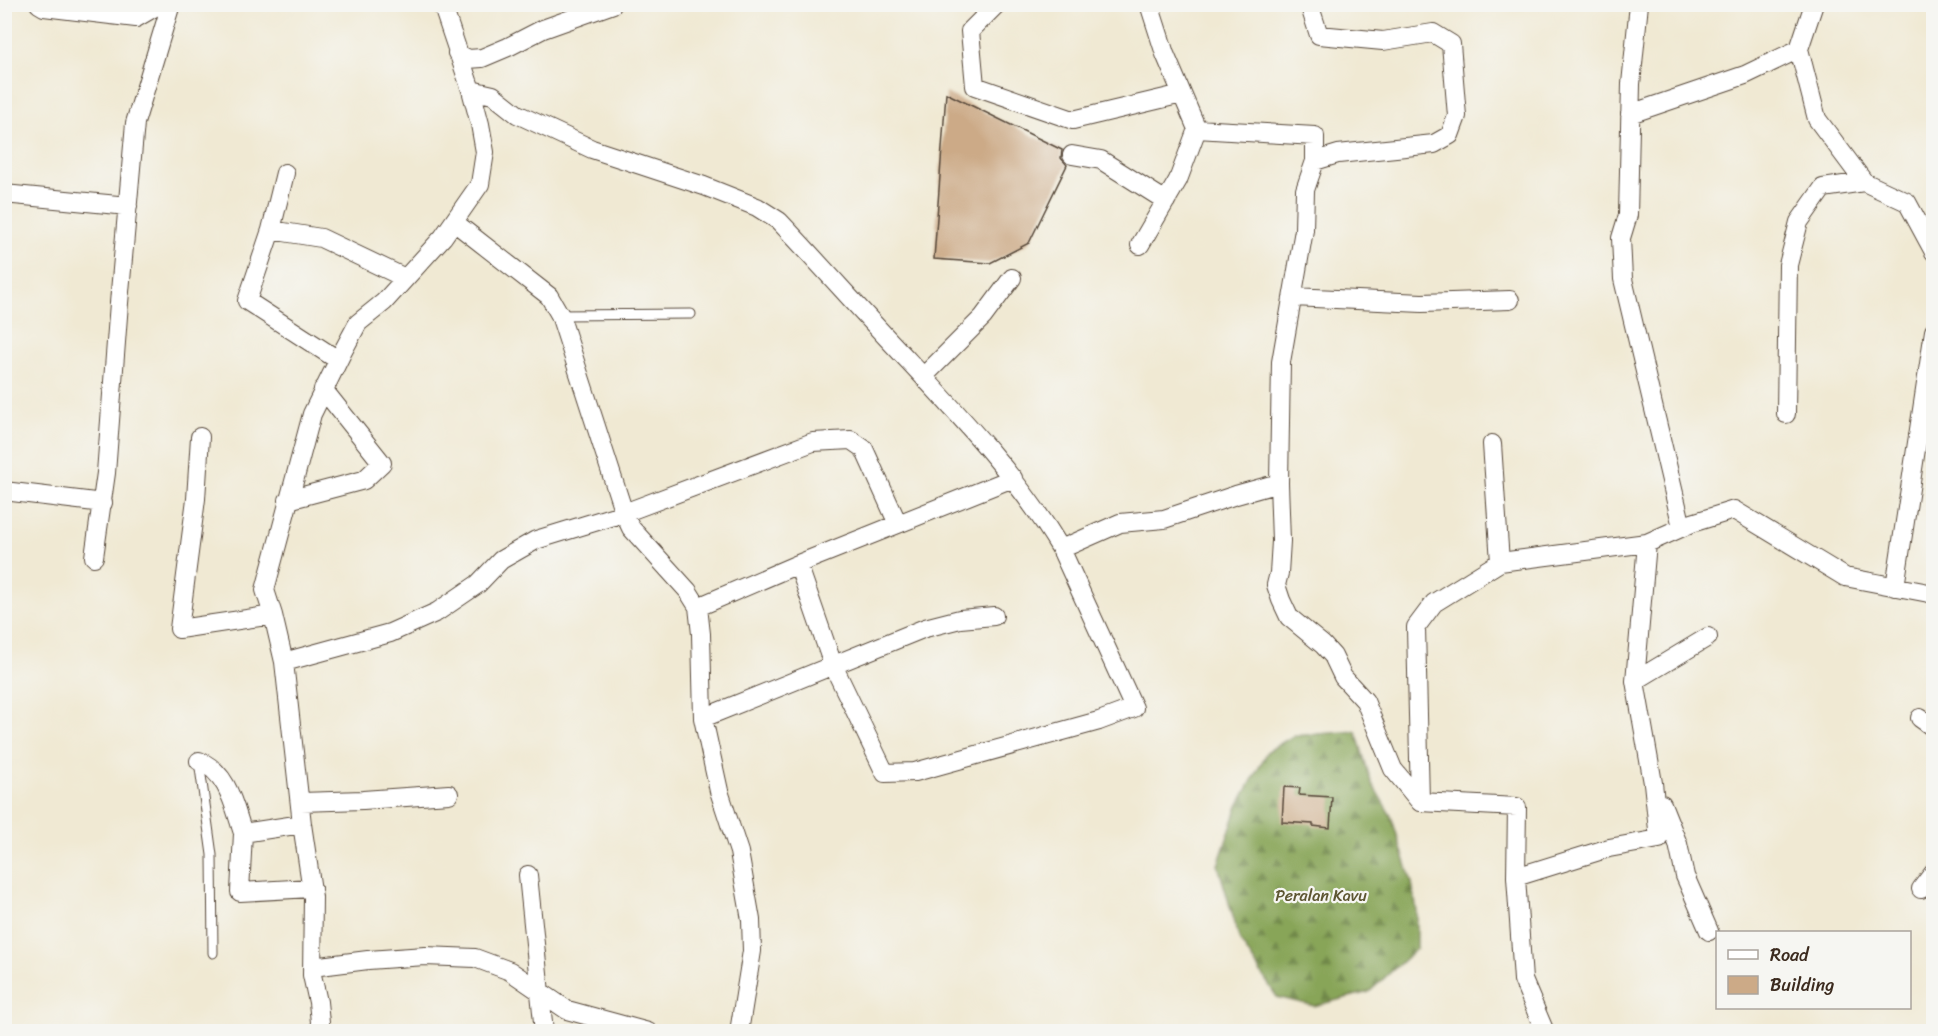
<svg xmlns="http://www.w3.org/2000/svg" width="1938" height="1036" font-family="Sriracha,sans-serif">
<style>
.forest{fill:url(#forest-firs);stroke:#62683b;stroke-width:1.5}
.building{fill:#ccaa87}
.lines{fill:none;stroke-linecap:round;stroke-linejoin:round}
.lane-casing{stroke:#564739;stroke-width:11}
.street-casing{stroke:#564739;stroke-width:20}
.lane{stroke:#fff;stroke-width:9}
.street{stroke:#fff;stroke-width:18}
.labels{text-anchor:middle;stroke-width:4.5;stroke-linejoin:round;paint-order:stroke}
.park-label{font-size:16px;fill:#5d5632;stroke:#f6f6f2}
</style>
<defs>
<pattern id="forest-firs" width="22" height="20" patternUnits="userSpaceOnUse" patternTransform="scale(1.5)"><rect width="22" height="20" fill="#88a558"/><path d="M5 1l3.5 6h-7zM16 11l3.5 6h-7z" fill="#708748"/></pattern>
</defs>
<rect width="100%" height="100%" fill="#f6f6f2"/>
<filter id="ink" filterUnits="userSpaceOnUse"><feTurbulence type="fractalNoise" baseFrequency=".0167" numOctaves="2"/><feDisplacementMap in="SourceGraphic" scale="12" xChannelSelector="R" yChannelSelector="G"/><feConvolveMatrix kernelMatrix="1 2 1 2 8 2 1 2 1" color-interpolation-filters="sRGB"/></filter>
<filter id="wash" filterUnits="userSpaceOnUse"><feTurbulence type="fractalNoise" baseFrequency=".008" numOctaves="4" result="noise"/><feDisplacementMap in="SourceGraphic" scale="24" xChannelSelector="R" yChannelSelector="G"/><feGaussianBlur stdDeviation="1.35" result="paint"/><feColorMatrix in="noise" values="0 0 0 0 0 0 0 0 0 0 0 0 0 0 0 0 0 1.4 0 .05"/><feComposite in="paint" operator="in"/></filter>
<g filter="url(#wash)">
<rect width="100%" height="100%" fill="#f0e9d3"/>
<path class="forest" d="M1356,731L1371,782L1391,816L1412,883L1417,911V948L1369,992L1314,1006L1277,997L1240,941L1218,865L1238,806L1268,751L1293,736Z"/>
<g id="blocks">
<path class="building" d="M946,93L1062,150L1061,158L1067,165L1029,243L990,263L934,259Z
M1284,787L1300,788L1299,795L1332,797L1330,828L1313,826V824L1282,822Z"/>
</g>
</g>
<g filter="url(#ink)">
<use href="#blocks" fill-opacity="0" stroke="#564739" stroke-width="1.5"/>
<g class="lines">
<g class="lane-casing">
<path id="lane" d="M560,315L691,314
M199,761L212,855L213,953"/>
</g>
<g class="street-casing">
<path id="street" d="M39,4L44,7L136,18L160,4
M997,4L970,31L975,86L1073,120L1182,94
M1149,4L1165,54L1197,129L1315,136V161
M1639,4L1631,84L1628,215L1621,238L1623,279L1682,527
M1814,4L1799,49L1817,119L1864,182
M457,53L468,59L482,58L508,47L543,29L613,4
M471,90L493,95L517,114L592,149L704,186L757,207L779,221C821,265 861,311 903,355C960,416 1018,477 1061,549L1120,523L1164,519L1236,495L1279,483L1281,362L1304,230L1305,190L1315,161L1338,154L1434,144L1450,135L1457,116L1451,44L1433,33L1383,41L1319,35L1309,4
M1630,114L1745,75L1799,49
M1072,155L1101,160L1166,201
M4,194L128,206
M454,222L549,296L560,315L624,513L631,528L688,591L698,607L701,634L703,718L719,791L739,852L751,920L752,951L739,1032
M271,230L285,173
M1140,245L1178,180L1197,129
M1293,297L1422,303L1510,300
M338,360L247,301L271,230L321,238L405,278
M924,376L983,317L1012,278
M1786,414L1788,265L1799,222L1823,188L1864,182L1907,202L1934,252
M200,437L196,499L179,629L273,615
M1492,444L1500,562
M1279,483L1281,541L1279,573L1276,585L1281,600L1289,617L1323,645L1333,656L1343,677L1365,701L1393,769L1420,802L1517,807L1516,877L1523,980L1545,1032
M4,491L103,503
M288,500L364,480L382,463L323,389
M94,557L106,473L119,303L135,123L171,4
M798,564L1013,478
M1895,587L1934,331
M698,607L798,564L833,665L885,773L915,772L1099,721L1134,708L1061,549
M284,662L390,633L437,612L478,584L501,560L536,540L624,513L813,442L851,440L864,449L898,524
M1635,681L1647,543
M703,718L925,628L960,619L994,616
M1920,718L1934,728
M199,761C228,772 234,806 243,833
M301,802L363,800L449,794
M1420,802L1416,627L1434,603L1500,562L1647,543L1692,523L1734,510L1845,577L1934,594
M1662,804L1678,844L1685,876L1709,931
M302,824L243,833L240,892L312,888
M528,875L544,1032
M1516,877L1609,848L1659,839L1653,783L1635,681L1708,637
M1921,889L1934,872
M312,967L368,960L425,956L475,958L510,971L567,1010L648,1032
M321,1032L318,1002L312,975L313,897L302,824L284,662L273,615L265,590L312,414L343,351L358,323L384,302L443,237L480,184L485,152L480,124L471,90L442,4"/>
</g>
<use href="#lane" class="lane"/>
<use href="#street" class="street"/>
</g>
</g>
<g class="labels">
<g class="park-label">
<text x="1321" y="901">Peralan Kavu</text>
</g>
</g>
<rect width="1938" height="1036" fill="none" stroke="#f6f6f2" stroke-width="24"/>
<rect x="1716" y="931" width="195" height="78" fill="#f6f6f2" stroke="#aba49d" stroke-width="1.5"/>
<rect x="1728" y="950" width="30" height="9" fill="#ffffff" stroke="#aba49d" stroke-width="1.5"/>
<text x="1770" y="961" font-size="18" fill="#3b2a1e">Road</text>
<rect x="1728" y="976" width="30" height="18" fill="#ccaa87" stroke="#aba49d" stroke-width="1.5"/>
<text x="1770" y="991" font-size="18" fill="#3b2a1e">Building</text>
</svg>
